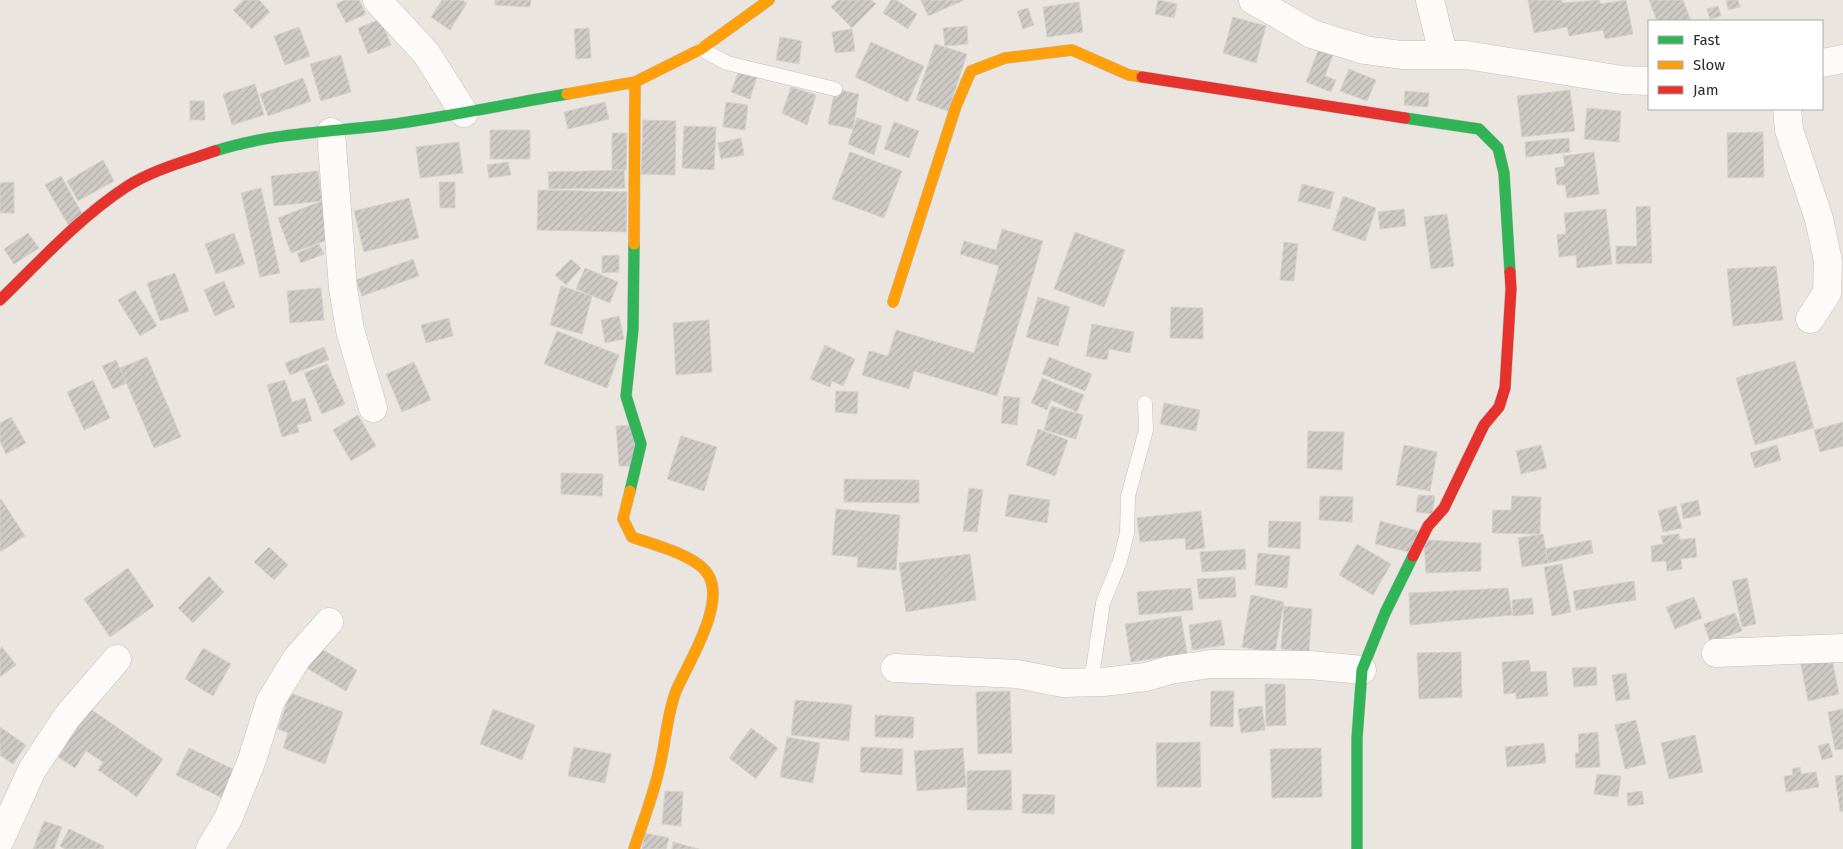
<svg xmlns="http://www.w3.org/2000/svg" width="1843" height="849" font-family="'Fira Sans',sans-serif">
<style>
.building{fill:url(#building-hatch);stroke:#d5d1cc}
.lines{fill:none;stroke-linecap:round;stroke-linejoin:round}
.lane-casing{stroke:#c3c1c1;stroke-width:15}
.street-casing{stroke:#c3c1c1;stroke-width:29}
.fast-casing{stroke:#c3c1c1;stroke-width:12}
.slow-casing{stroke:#c3c1c1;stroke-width:12}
.jam-casing{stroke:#c3c1c1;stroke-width:12}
.lane{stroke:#fcfbfa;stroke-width:14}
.street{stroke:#fcfbfa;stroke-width:28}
.fast{stroke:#30b455;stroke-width:11}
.slow{stroke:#ff9f0a;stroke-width:11}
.jam{stroke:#e5322d;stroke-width:11}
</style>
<defs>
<pattern id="building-hatch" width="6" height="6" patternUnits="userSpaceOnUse" patternTransform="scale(1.25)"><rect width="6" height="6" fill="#cecbc7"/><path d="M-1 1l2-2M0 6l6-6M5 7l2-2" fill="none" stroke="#b1aeab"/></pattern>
</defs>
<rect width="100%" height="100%" fill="#eae5df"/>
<path class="building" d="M244,0H259L270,12L252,29L233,10Z
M345,0H359L366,14L346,23L336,4Z
M442,0H462L467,3L450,30L431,17Z
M495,0H531L530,7L495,5Z
M838,0H872L876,4L852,28L831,7Z
M891,0H896L917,14L908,29L883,13Z
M921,0H964L928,16Z
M1158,0L1177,4L1174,18L1155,14Z
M1528,0H1562V3L1599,0L1601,4L1626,0L1633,34L1605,39L1603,30L1569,36L1567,27L1534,33Z
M1649,0H1683L1691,21H1657Z
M1726,0H1738L1740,7L1728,10Z
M1079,2L1083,32L1047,37L1043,7Z
M1718,6L1721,16L1710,19L1707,9Z
M1028,8L1034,25L1023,29L1017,11Z
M1233,17L1266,26L1256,63L1223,53Z
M381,19L391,45L368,54L358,28Z
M967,26L968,44L945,46L943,28Z
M299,27L310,56L285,65L274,36Z
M589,28L591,58L576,59L574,29Z
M852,29L855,51L835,53L832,32Z
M780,37L802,41L799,64L776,60Z
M871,42L924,66L908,102L855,77Z
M1321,43L1335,49L1325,76L1336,80L1331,92L1306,82Z
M935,44L967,54L948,111L916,100Z
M341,55L351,92L321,101L310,64Z
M740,68L758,74L750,99L731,92Z
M1349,69L1376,80L1367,101L1340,91Z
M303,78L311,101L268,116L260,94Z
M255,84L264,115L232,125L223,94Z
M791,87L816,95L807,125L782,113Z
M835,89L859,94L853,129L828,124Z
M1570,90L1575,131L1522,137L1517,96Z
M1405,91L1429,93L1428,107L1404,105Z
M190,101H204L205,120H190Z
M605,102L609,119L568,129L564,112Z
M726,102L748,105L745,130L723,127Z
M1587,108L1621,111L1619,142L1584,139Z
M857,118L882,126L874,155L848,144Z
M643,120L676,121L675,175L641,174Z
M894,122L919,131L909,158L884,149Z
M684,126L716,127L714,170L682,168Z
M490,130H530V159H490Z
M1763,132L1764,177L1728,178L1727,133Z
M612,133H627L626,170H612Z
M741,138L744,155L721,159L718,143Z
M1569,138L1570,152L1526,157L1525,142Z
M459,142L463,173L420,178L416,147Z
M850,152L902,171L884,218L832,199Z
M1594,152L1599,194L1567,198L1565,185H1557L1555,168L1565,166L1563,156Z
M103,160L114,181L78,201L67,181Z
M508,162L511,175L489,178L487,165Z
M624,170L625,188L549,189L548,172Z
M318,171L322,201L274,206L271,176Z
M61,176L84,217L69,226L45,185Z
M14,182V213H0V183Z
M439,182H455V208H440Z
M1302,184L1334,192L1330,209L1298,201Z
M261,188L280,273L260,277L241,193Z
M538,190L627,192L626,232L537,230Z
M1343,196L1376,208L1365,241L1332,230Z
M409,198L419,238L364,252L354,211Z
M322,201L336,237L291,253L278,218Z
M1650,206L1652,263L1616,264V246H1637L1636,207Z
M1404,209L1406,226L1380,229L1378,212Z
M1606,209L1612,264L1577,268L1576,255L1559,257L1557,235L1566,234L1564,213Z
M1447,214L1454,266L1431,269L1424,217Z
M1002,229L1043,241L997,396L914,371L909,389L862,375L869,351L888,356L896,330L974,353L999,266L960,254L964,241L996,250Z
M1075,232L1125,250L1104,307L1054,289Z
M28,233L39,248L14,264L4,249Z
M234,233L245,264L216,274L205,244Z
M1284,242L1298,244L1294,281L1280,280Z
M319,244L324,254L301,263L297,253Z
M619,255V272L602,273V256Z
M413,259L419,276L362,296L356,280Z
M571,259L581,268L566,285L555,275Z
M1776,266L1783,320L1733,326L1727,269Z
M585,268L618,282L610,303L576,289Z
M175,273L189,311L160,321L147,283Z
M224,281L235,307L215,316L204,290Z
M561,286L592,296L582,334L550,325Z
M321,288L324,320L290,323L287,291Z
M135,290L157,326L140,336L118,300Z
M1038,297L1070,307L1058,346L1026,337Z
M1171,307L1203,308V339L1170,338Z
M619,316L624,339L605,343L601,320Z
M449,318L453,336L426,343L421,325Z
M709,320L712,372L676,375L673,323Z
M1092,324L1134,332L1130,353L1109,349L1107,360L1086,356Z
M557,331L619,355L607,388L544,364Z
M825,345L855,359L843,386L832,381L830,387L810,379Z
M324,347L329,360L290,375L285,363Z
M147,357L181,437L154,448L120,368Z
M1049,357L1092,374L1085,391L1042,374Z
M116,360L127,383L113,389L102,366Z
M1795,361L1814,428L1755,445L1736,378Z
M414,362L431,400L402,412L386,374Z
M327,364L345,404L322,414L304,373Z
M1042,378L1084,395L1077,412L1051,400L1047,410L1031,403Z
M93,380L110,418L84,430L67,392Z
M285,380L292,402L305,398L312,421L297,425L299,432L282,437L267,385Z
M836,391L858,392L857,414L835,412Z
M1004,396L1020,398L1017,425L1001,423Z
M1164,403L1200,410L1196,431L1160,424Z
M1051,406L1083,415L1076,439L1044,430Z
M358,415L376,446L351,461L333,430Z
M11,417L26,443L6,454L0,441V423Z
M1843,422V446L1820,452L1814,430Z
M633,425L636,466H619L616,426Z
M1038,429L1068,440L1055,476L1026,465Z
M1308,431L1344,432L1342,470L1307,468Z
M681,436L717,447L704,491L667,479Z
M1404,445L1437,452L1430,491L1396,485Z
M1541,445L1547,468L1521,474L1516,451Z
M1777,445L1781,460L1755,468L1750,453Z
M561,473L603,474L602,496L561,494Z
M844,479L919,480V503L844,502Z
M969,488L983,490L977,532L963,531Z
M1009,494L1050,500L1047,523L1005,516Z
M1418,495L1435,496L1432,514L1416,512Z
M1320,496L1353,497L1352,522L1319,520Z
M1512,496L1541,497L1540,534L1492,533L1493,510H1511Z
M1,499L25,536L0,552V500Z
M1698,500L1701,515L1683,519L1681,504Z
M1676,506L1682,528L1663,532L1658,511Z
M836,509L900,515L896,570L857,567L858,557L832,555Z
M1201,511L1205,548L1186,550L1185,538L1140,542L1137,518Z
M1269,521L1301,522L1300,549L1268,547Z
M1380,521L1418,531L1413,553L1375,544Z
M1543,534L1548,563L1522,567L1518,538Z
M1679,534L1680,540L1695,538L1697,557L1681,559L1682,569L1667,571L1666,561L1652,562L1651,546L1663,544L1661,536Z
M1424,540L1481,543V571L1426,573Z
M1591,540L1593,553L1548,563L1545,549Z
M1357,544L1391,564L1373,595L1339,575Z
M269,547L288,565L274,580L254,562Z
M1245,549L1246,569L1202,572L1200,552Z
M1258,553L1290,556L1287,588L1255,585Z
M970,554L976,600L906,612L899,563Z
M1562,564L1571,612L1552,616L1544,567Z
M128,568L154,606L110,637L84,599Z
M209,576L224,592L193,623L178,608Z
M1235,577L1236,597L1199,599L1197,579Z
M1747,578L1756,624L1742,627L1732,581Z
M1634,581L1636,600L1576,610L1573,591Z
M1191,588L1193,610L1139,615L1137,592Z
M1508,588L1512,615L1410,625L1409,593Z
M1251,595L1284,602L1275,653L1242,647Z
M1694,597L1702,618L1675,629L1666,607Z
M1532,598L1534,614L1513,616L1512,600Z
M1284,606L1312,609L1309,652L1281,649Z
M1735,613L1742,631L1710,642L1704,624Z
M1181,616L1187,653L1131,662L1125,624Z
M1221,620L1225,645L1192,650L1189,625Z
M315,645L357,670L346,691L303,666Z
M2,647L16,665L0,677V649Z
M203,648L231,664L213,696L185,679Z
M1461,652L1462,697L1419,699L1417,653Z
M1831,654L1839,694L1808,701L1800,660Z
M1529,660L1531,672L1546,671L1548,696L1516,699V693L1504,694L1502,662Z
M1596,667L1597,685L1574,687L1572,668Z
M1626,673L1630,699L1616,701L1612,675Z
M1265,684H1285L1286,725L1266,726Z
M1010,691L1012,753L978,754L976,692Z
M1211,691H1234L1233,727L1210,726Z
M290,693L343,712L325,764L283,748L288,733L278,729Z
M795,700L852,705L849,741L791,735Z
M1262,706L1265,730L1241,733L1238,709Z
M89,708L163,759L137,797L98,770L103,762L86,751L75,768L57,756Z
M493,709L535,725L522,760L480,744Z
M1843,709V749L1835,750L1828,712Z
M875,715L914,717L913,738L875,737Z
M1636,720L1646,764L1625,769L1615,725Z
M0,727L26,745L13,764L0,755Z
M751,728L778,748L756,779L729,758Z
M1598,732L1600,767L1576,768L1575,753H1579L1578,734Z
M1695,735L1703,772L1669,779L1661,743Z
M787,737L820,743L813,783L780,777Z
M1200,742L1201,787H1157L1156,743Z
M1544,743L1546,763L1507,767L1505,747Z
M1829,743L1833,757L1822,760L1818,746Z
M574,747L611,754L605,783L568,776Z
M861,747L903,749L902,775L860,772Z
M189,748L241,773L228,801L176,775Z
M963,748L966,787L917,791L914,751Z
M1321,748L1322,797L1272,798L1270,749Z
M1800,767L1801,774L1816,772L1819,787L1786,792L1784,776L1793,775L1792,769Z
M1011,770L1012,810H967V771Z
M1597,774L1621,776L1618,797L1594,794Z
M1843,775V811L1840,812L1835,776Z
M665,791L683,792L681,826L662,824Z
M1642,791L1644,804L1628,806L1627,793Z
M1023,794L1055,795L1054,814L1022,813Z
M44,821L62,827L54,849H33Z
M69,829L104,846L103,849H65L60,846Z
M645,833L669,838L666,849H642Z
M673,842L699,849H672Z"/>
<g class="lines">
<g class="lane-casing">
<path id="lane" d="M701,49L727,63L835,89
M1091,682L1103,603L1120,561L1127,533L1128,496L1146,430L1145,403"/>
</g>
<g class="street-casing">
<path id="street" d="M377,0L426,53L464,113
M1253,0L1312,34L1365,50L1402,55H1466L1622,80L1649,81
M1430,0L1443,54
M1822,63L1843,59
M1787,109L1789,130L1819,219L1828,261L1827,293L1810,319
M331,132L343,288L350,330L373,408
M1716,653L1843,648
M895,668L1017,674L1063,683L1103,682L1146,677L1170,670L1211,664L1310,665L1362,670
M0,840L32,770L67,717L117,659
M210,849L228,819L252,760L270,702L297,658L329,622"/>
</g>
<g class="fast-casing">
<path id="fast" d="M1405,118L1479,129L1498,148L1504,173L1510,272
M215,151C270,133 330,132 387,125C447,117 507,104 567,94
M630,491L641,444L626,396L633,329L634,244
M1357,849V738L1362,670L1385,613L1413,556"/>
</g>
<g class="slow-casing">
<path id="slow" d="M567,94L635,82L701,49L769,0
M634,244L635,82
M893,302L956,106L971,71L1005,58L1072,50L1129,75L1142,77
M630,491L623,519L632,537C653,545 698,555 709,576C725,606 688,663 676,691C667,714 666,740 660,765C654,794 643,821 634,849"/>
</g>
<g class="jam-casing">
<path id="jam" d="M1142,77L1405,118
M0,300C40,261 79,218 126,187C152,170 186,161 215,151
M1413,556L1428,526L1444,508L1484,425L1499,407L1505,388L1511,289L1510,272"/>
</g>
<use href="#lane" class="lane"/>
<use href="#street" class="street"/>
<use href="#fast" class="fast"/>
<use href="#slow" class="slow"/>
<use href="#jam" class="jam"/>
</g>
<rect x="1648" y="20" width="175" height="90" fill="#ffffff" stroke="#aaaaaa"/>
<rect x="1658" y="36" width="25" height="8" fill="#30b455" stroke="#aaaaaa"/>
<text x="1693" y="45" font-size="15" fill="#2b2b2b">Fast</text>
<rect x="1658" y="61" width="25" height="8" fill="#ff9f0a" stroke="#aaaaaa"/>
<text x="1693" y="70" font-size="15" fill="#2b2b2b">Slow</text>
<rect x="1658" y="86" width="25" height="8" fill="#e5322d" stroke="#aaaaaa"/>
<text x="1693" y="95" font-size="15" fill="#2b2b2b">Jam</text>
</svg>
